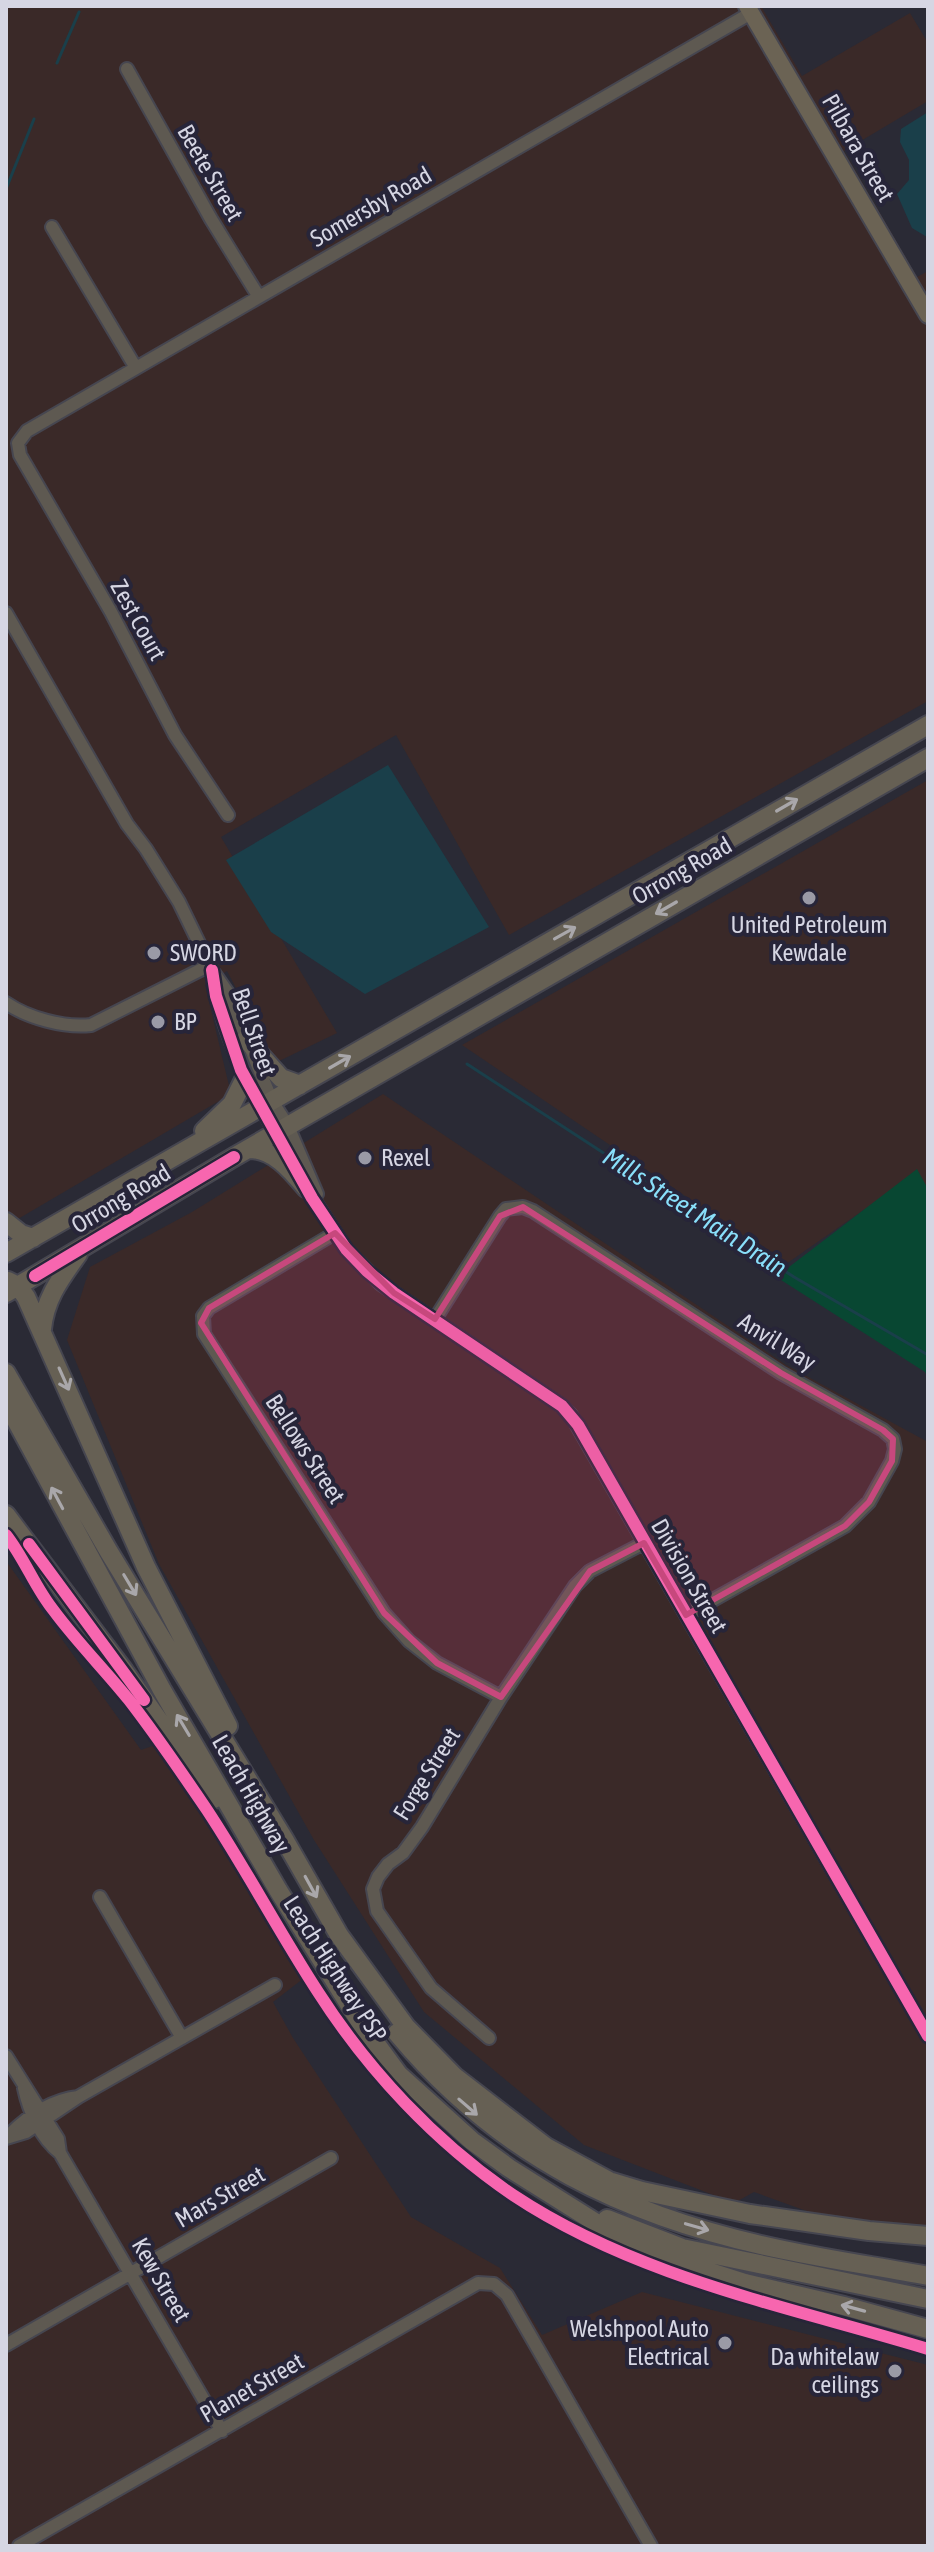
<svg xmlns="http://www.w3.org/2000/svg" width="934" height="2552" font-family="'Asap Condensed',sans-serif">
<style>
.industrial{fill:#3a2928}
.green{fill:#084732}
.water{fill:#1a3f4a}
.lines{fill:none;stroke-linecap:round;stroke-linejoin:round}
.stream{stroke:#1a3f4a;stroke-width:3}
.minor-casing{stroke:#464650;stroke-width:16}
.major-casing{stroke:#464650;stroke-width:20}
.highway-casing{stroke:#464650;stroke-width:22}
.minor{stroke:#5e5951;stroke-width:12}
.major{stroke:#6b6354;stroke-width:16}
.highway{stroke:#666054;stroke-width:18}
.cycleway-casing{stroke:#272539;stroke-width:17}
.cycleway{stroke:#f766af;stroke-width:12}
.oneway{stroke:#a9a7aa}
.marked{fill:#c7487d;fill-opacity:0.2;stroke:#c7487d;stroke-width:6;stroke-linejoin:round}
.poi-dot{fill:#9a9aa6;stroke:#272539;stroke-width:3}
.labels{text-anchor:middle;stroke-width:8;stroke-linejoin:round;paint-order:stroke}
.street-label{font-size:24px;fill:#d6d6e3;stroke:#272539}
.poi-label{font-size:24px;fill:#d6d6e3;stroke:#272539;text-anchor:start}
.water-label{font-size:26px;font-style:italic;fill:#89dffa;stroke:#272539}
</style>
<rect width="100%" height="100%" fill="#2a2a35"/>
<path class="industrial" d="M6,6H761L802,76L910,13L928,43V101L844,151L917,277L928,271V701L509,935L396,735L221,837L337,1033L275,1063L227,971L205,985L231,1094L6,1226Z
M928,780V1189L918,1172L786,1264L462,1045Z
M383,1094L786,1365L928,1442V2227L840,2223L754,2192L734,2203L584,2145L424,2012L314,1840L159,1564L67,1340L90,1267L192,1212Z
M6,1561L141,1750L158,1744L304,1978L273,2002L293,2038L411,2217L500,2268L542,2335L642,2292L928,2365V2546H6Z"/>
<path class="green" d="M917,1169L928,1189V1378L925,1372L781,1280L789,1267Z"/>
<path class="water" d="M928,112V237H927L912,228L897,194L909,180V160L900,142L901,129Z
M388,765L489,927L365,994L271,932L226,860Z"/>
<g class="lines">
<path class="stream" d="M57,63L79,12
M6,189L34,119
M467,1064L794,1277L928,1355"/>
<g class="minor-casing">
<path id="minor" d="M127,69L211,219L259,297
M52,227L136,368
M6,613L127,824L146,849L179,902L212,970L228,993L272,1101L288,1126L317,1194
M228,815L175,735L111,612L20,455L18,443L27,431L751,13
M212,970C222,1043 259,1105 295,1168
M6,1003C28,1018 64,1028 91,1025L210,965
M304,1184L346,1249L381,1284L562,1406L571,1415L928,2036
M335,1233L209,1308L203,1316L204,1334L384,1613L409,1641L437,1663L501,1697
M435,1319L500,1216L506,1209L523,1207L533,1211L781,1373L883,1430L893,1439L895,1449L892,1461L869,1502L845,1526L686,1615
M100,1897L182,2038
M489,2038L431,1988L377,1911L373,1889L378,1877L388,1864L403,1853L422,1827L501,1697L575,1586L590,1571L644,1543
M6,2056L58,2139L60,2153L222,2431
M24,2088C29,2112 41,2138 60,2153
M9,2135C28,2116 52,2100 78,2097
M6,2138L26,2132L78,2097L275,1985
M6,2345L331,2158
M19,2546L478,2283L494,2284L507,2295L651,2546"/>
</g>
<g class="major-casing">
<path id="major" d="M747,6L928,315"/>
</g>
<g class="highway-casing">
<path id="highway" d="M246,1039L281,1078L300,1085
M204,1131L232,1104L245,1078
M248,1149C273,1148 291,1170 306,1188
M6,1222L21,1234L33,1238
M6,1253L928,725
M8,1281L18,1286L26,1297L146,1567L228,1726
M6,1293L234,1157L928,758
M42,1329C45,1298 61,1278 78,1254
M6,1373L109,1552L284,1839L339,1935L406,2027L455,2077L546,2147L609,2181L642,2191L750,2214L869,2231L928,2236
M6,1402L162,1690L278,1890L360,2022L399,2075L472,2141L509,2168L625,2241L660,2256L745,2283L844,2306L928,2329
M6,1515L124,1671L214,1799
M397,2033C500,2157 627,2218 784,2250C831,2260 880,2267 928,2276
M607,2219L682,2248L928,2299"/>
</g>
<use href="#minor" class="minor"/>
<use href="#major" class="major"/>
<use href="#highway" class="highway"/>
<g class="cycleway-casing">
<path id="cycleway" d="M212,970L216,996L241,1070L312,1198L346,1249L367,1271L394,1293L562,1406L578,1425L928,2036
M35,1276L234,1157
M6,1535C25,1559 35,1588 54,1611C77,1642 104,1669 129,1700C156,1735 182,1773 207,1810C246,1869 279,1932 318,1992C368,2070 435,2142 513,2195C638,2278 787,2306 928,2349
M29,1544L144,1700"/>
</g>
<use href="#cycleway" class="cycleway"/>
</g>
<defs><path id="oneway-shaft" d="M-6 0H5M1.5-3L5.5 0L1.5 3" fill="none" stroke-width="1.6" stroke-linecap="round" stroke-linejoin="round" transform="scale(2)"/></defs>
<g class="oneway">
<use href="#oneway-shaft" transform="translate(787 805) rotate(-30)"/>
<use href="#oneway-shaft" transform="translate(666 908) rotate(150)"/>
<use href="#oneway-shaft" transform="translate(565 933) rotate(-29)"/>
<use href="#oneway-shaft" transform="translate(340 1062) rotate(-30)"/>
<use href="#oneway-shaft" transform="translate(64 1379) rotate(66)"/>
<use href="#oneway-shaft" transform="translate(57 1498) rotate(-118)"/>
<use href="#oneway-shaft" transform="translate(130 1585) rotate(59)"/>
<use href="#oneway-shaft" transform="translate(183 1725) rotate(-121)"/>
<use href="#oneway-shaft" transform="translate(311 1887) rotate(61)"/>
<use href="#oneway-shaft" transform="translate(468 2107) rotate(41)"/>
<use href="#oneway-shaft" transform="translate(697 2227) rotate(16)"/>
<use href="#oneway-shaft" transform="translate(853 2308) rotate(-165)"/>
</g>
<path class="marked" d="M523,1207L781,1373L883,1430L893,1439L892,1461L869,1502L845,1526L686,1615L644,1543L590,1571L501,1697L437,1663L384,1613L201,1323L209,1308L335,1233L394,1293L435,1319L500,1216Z"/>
<g class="poi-dot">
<circle cx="809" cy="898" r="8"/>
<circle cx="154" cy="953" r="8"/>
<circle cx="158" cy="1022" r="8"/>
<circle cx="365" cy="1158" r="8"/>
<circle cx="725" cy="2343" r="8"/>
<circle cx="895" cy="2371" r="8"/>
</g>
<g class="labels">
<g class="street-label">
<text transform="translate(858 148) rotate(60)" y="8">Pilbara Street</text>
<text transform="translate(210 173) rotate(60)" y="8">Beete Street</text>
<text transform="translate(371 207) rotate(-30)" y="8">Somersby Road</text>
<text transform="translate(138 620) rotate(61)" y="8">Zest Court</text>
<text transform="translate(682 871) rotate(-30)" y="8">Orrong Road</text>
<text transform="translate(254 1032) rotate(71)" y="8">Bell Street</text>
<text transform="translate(121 1199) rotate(-31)" y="8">Orrong Road</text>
<text transform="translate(777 1342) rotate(32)" y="8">Anvil Way</text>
<text transform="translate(305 1449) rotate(57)" y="8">Bellows Street</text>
<text transform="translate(689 1576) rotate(60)" y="8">Division Street</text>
<text transform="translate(427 1774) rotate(-58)" y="8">Forge Street</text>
<text transform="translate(251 1794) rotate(60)" y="8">Leach Highway</text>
<text transform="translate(335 1969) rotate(57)" y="8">Leach Highway PSP</text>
<text transform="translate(220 2197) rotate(-30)" y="8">Mars Street</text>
<text transform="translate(161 2280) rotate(60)" y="8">Kew Street</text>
<text transform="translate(252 2388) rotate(-30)" y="8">Planet Street</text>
</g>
<g class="poi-label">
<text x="809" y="933" text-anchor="middle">United Petroleum<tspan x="809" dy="28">Kewdale</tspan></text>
<text x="170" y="961">SWORD</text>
<text x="174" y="1030">BP</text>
<text x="381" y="1166">Rexel</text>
<text x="709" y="2337" text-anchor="end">Welshpool Auto<tspan x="709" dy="28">Electrical</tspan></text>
<text x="879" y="2365" text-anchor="end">Da whitelaw<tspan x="879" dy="28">ceilings</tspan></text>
</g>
<g class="water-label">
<text transform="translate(695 1212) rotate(33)" y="9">Mills Street Main Drain</text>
</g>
</g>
<rect width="934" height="2552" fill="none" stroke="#d6d6e3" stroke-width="16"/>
</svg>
